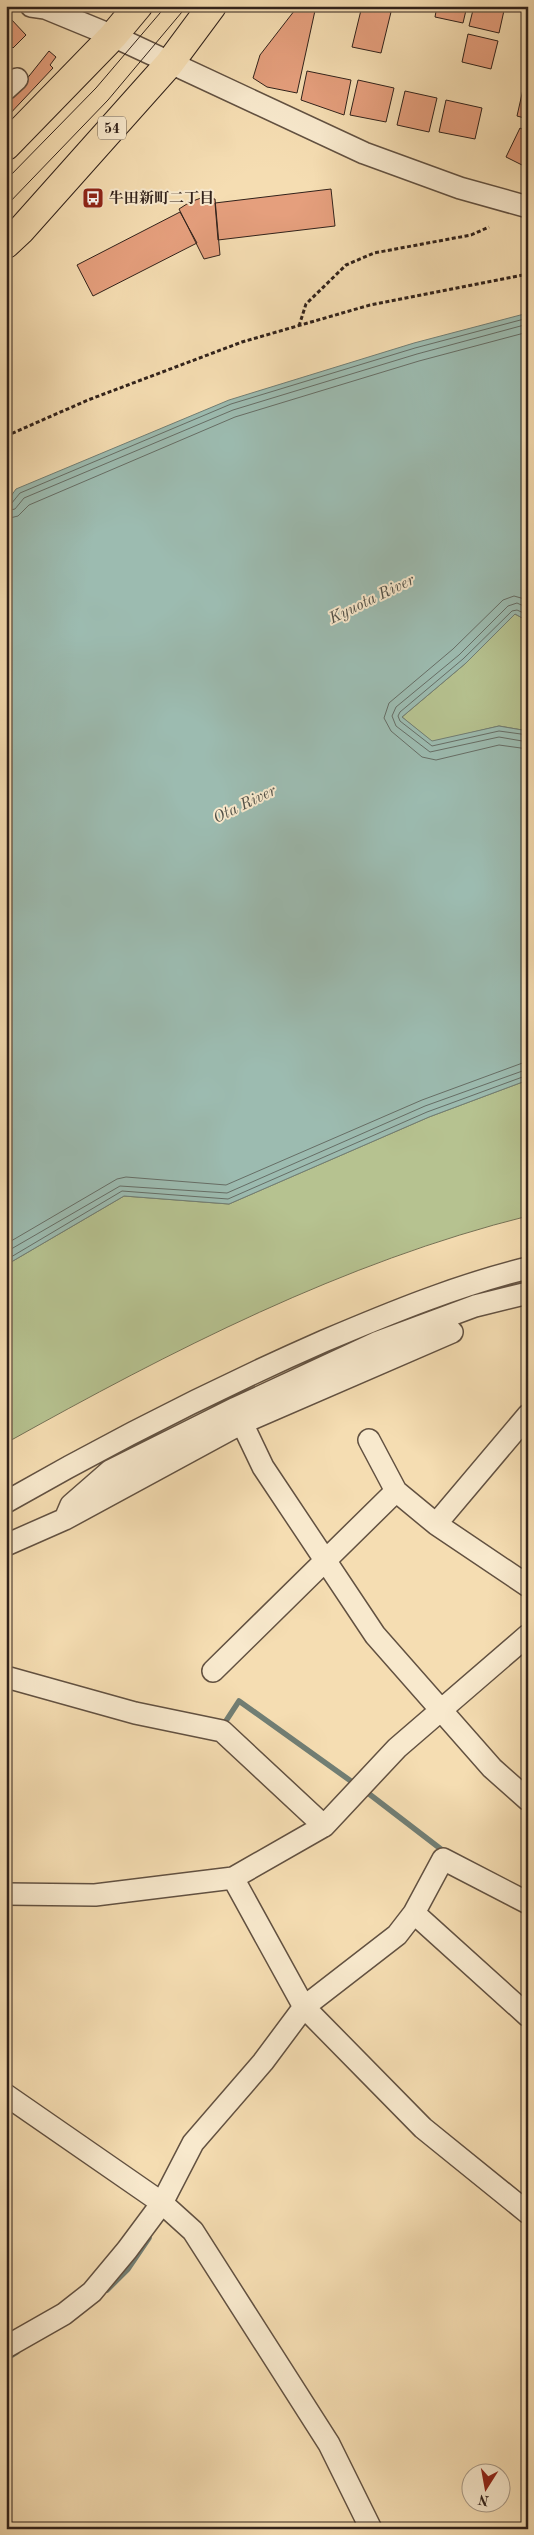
<svg xmlns="http://www.w3.org/2000/svg" width="534" height="2535" font-family="'Old Standard TT','Noto Serif JP',serif">
<style>
.green{fill:#b6c290;stroke:#747256}
.water{fill:#9cbbb0;stroke:#717e74}
.lines{fill:none;stroke-linecap:round;stroke-linejoin:round}
.shore{stroke:#666e66;stroke-width:1}
.stream{stroke:#717e74;stroke-width:5.5}
.building{fill:#e59f7d;stroke:#31221b}
.minor-casing{stroke:#625141;stroke-width:24}
.highway-casing{stroke:#31221b;stroke-width:30}
.path{stroke:#31221b;stroke-width:3;stroke-dasharray:4 2.5;stroke-linecap:butt}
.minor{stroke:#f8e9cd;stroke-width:21}
.highway{stroke:#f5ddb2;stroke-width:28}
.tram{stroke:#31221b;stroke-width:1}
.labels{text-anchor:middle;stroke-width:4;stroke-linejoin:round;paint-order:stroke}
.shield{fill:#f8e9cd;stroke:#6d5e50;stroke-width:1}
.shield-label{font-size:14px;font-weight:bold;fill:#31221b}
.poi-label{font-size:15px;font-weight:bold;fill:#31221b;stroke:#f8e9cd;text-anchor:start}
.water-label{font-size:16px;font-style:italic;fill:#515048;stroke:#f8e9cd}
</style>
<rect width="100%" height="100%" fill="#f5ddb2"/>
<filter id="stains"><feTurbulence type="fractalNoise" baseFrequency=".004" numOctaves="4"/><feColorMatrix values="0 0 0 0 .2 0 0 0 0 .09 0 0 0 0 .02 0 0 0 .5 -.17"/></filter>
<radialGradient id="worn" r=".72"><stop offset=".6" stop-color="#630" stop-opacity="0"/><stop offset="1" stop-color="#630" stop-opacity=".3"/></radialGradient>
<path class="green" d="M515,614L528,621V731L499,726L432,742L402,717L466,663Z
M528,1080V1216C343,1262 171,1351 6,1443V1265L124,1196L229,1204L429,1117Z"/>
<path class="water" d="M528,313V621L515,614L466,663L402,717L432,741L499,726L528,731V1080L429,1117L229,1204L124,1196L6,1265V503L16,489L229,400L414,343Z"/>
<g class="lines">
<path class="shore" d="M6,505L11,504L20,493L231,404L415,348L528,318
M6,511L15,509L24,498L233,410L417,354L528,324
M6,519L18,516L29,505L235,417L419,361L528,332
M528,600L514,596L503,600L453,649L389,703L384,718L391,731L422,757L436,760L499,745L528,749
M528,608L517,603L508,606L459,655L396,707L392,716L396,726L430,752L499,737L528,742
M528,615L517,610L512,611L463,659L400,712L398,716L400,721L432,746L499,731L528,735
M6,1244L117,1179L126,1177L226,1185L422,1100L528,1061
M6,1252L120,1186L227,1193L425,1106L528,1069
M6,1260L122,1191L228,1199L427,1112L528,1075"/>
<path class="stream" d="M520,1574L528,1563
M222,1727L239,1701L355,1784
M364,1790L446,1853
M107,2290L128,2269L149,2238
M6,2359L17,2352"/>
</g>
<path class="building" d="M298,6H316L297,93L267,87L253,78L260,55Z
M362,6L391,12L381,53L352,47Z
M437,6H467L463,23L435,17Z
M474,6H505L499,33L469,26Z
M10,18L26,35L13,48L6,41V22Z
M468,34L498,41L491,69L462,62Z
M49,51L56,57L50,65L53,68L6,118V105Z
M307,71L351,80L344,115L301,100Z
M526,76H528V119L517,116Z
M358,80L394,88L386,122L350,115Z
M405,91L437,98L429,132L397,125Z
M446,100L482,108L475,139L439,132Z
M520,128L528,132V168L506,157Z
M331,189L335,226L218,240L215,203Z
M201,198L215,199L220,255L204,259L179,209L190,202Z
M180,212L197,243L93,296L77,265Z"/>
<g class="lines">
<g class="minor-casing">
<path id="minor" d="M31,6L45,8L113,36L364,153L460,188L528,207
M6,89L17,79
M242,1423L263,1467L375,1635L492,1768L528,1800
M369,1440L396,1491L436,1524L528,1586
M6,1502C109,1443 215,1389 324,1341C390,1313 458,1285 528,1268
M65,1519L71,1505L110,1471L236,1408L378,1342L475,1306L528,1293
M436,1524L528,1415
M6,1545L65,1519L242,1423L452,1332
M213,1671L396,1491
M6,1677L135,1713L222,1731L324,1826
M233,1878L304,2007L423,2128L528,2213
M6,1894L95,1895L233,1878L324,1826L397,1748L528,1635
M414,1913L528,2016
M6,2095L162,2203L193,2231L329,2444L371,2529
M6,2347L64,2314L92,2292L127,2250L162,2203L193,2143L263,2062L304,2007L397,1935L414,1913L443,1859L528,1903"/>
</g>
<g class="highway-casing">
<path id="highway" d="M6,146L113,36L138,6
M6,244L21,230L169,64L212,6"/>
</g>
<path class="path" d="M299,326L306,304L346,265L374,253L471,235L489,227
M6,436L88,400L242,342L370,305L528,274"/>
<use href="#minor" class="minor"/>
<use href="#highway" class="highway"/>
<path class="tram" d="M6,180L96,88L166,6
M6,206L108,100L187,6"/>
</g>
<defs>
<g id="bus-square" transform="scale(1.125)"><rect x="-9" y="-9" width="18" height="18" rx="4" fill="#8f2418" stroke="#f8e9cd"/><path d="M-5-6H5V4H4V6H2V4H-2V6H-4V4H-5ZM-3.5-4V0h7V-4ZM-3.5 1.2v1.5H-2V1.2ZM2 1.2v1.5H3.5V1.2Z" fill="#fff"/></g>
</defs>
<g fill-rule="evenodd">
<use href="#bus-square" x="93" y="198"/>
</g>
<g class="labels">
<rect class="shield" x="98" y="116.5" width="28" height="23" rx="4"/>
<g class="shield-label">
<text x="112" y="133">54</text>
</g>
<g class="poi-label">
<text x="109" y="203">牛田新町二丁目</text>
</g>
<g class="water-label">
<text transform="translate(371 598) rotate(-26)" y="6">Kyuota River</text>
<text transform="translate(244 803) rotate(-26)" y="6">Ota River</text>
</g>
</g>
<rect width="534" height="2535" fill="none" stroke="#f5ddb2" stroke-width="25"/>
<rect x="8" y="8" width="519" height="2520" fill="none" stroke="#31221b" stroke-width="2.5"/>
<rect x="12" y="12" width="509" height="2510" fill="none" stroke="#31221b"/>
<g transform="translate(486 2488) rotate(191)"><circle r="24" fill="#f8e9cd" stroke="#a89986"/>
<path d="M0-4L9 19L0 12L-9 19Z" fill="#8f2418"/>
<text y="-8" font-size="14" font-weight="bold" text-anchor="middle" fill="#31221b">N</text>
</g>
<rect width="100%" height="100%" filter="url(#stains)"/>
<rect width="100%" height="100%" fill="url(#worn)"/>
</svg>
